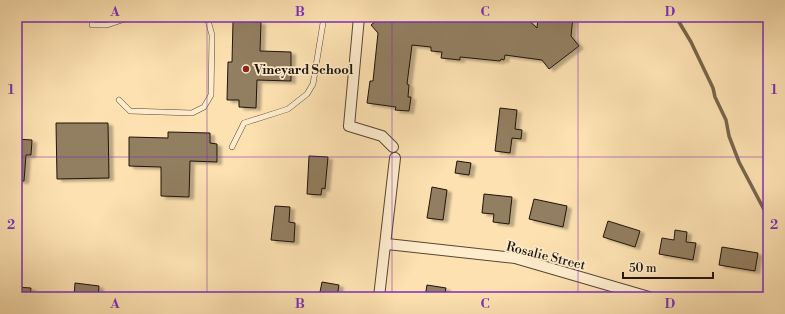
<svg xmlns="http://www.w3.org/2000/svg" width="785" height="314" font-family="'Libre Bodoni',serif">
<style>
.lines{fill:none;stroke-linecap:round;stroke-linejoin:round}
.stream{stroke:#77654c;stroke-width:3.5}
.building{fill:#927e61;stroke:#1f130a;filter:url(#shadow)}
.service-casing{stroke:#564634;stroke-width:6}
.minor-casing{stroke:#564634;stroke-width:12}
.service{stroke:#feeccc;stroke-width:5}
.minor{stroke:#feeccc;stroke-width:10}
.grid{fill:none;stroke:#7b2cbf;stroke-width:1;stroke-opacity:0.55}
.poi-dot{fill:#8f2418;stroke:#feeccc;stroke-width:1.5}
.labels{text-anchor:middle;stroke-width:3.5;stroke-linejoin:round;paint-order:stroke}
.poi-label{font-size:13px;font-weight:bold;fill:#1f130a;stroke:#feeccc;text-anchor:start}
.street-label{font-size:13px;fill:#1f130a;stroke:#feeccc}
.neatline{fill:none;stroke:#7b2cbf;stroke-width:1.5}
.grid-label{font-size:13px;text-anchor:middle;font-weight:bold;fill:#7b2cbf}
</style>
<defs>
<filter id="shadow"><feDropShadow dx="4.5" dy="2.5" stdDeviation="1" flood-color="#0004"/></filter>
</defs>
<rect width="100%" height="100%" fill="#fde1b1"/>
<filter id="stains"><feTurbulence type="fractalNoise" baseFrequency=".005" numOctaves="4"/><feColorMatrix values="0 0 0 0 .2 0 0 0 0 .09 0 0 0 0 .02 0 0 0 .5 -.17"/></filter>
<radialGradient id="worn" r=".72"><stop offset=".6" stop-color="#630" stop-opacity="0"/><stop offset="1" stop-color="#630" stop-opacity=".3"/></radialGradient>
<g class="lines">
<path class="stream" d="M676,17L691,42L713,88L715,97L726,120L729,136L739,162L768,217"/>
</g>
<path class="building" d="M381,17H525L537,28L538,17H573L571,36L579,46L549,69L542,60L505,55L504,60L501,59L500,61L460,57V60L441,58L442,52L431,51V47L412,45L407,84L409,85L408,97H411L409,111L395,110L396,107L367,103L370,81H373L378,33L371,25Z
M233,21L261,22L260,51L291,52V81L257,80L256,108L239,107V100H227L228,62H232Z
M500,108L517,110L515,129L522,130L521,139L512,138L510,153L495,151Z
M56,123H108L109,178L57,179Z
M168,132L210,133V143L217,144V162L190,161L189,197L161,196V167L129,166V137L168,138Z
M17,139L32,140L31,155H26L24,181L17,180Z
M309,156L328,157L325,189L322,188L321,195L307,194Z
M457,161L471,163L469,175L455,173Z
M432,187L447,190L443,220L427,218Z
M484,194L512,197L509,224L493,222L494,214L482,213Z
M534,199L567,206L563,227L529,219Z
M275,206L290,207L289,222L295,223L294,242L271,240Z
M608,221L640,231L635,247L603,237Z
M675,230L687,232L686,242L696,243L693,260L659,254L662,238L674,240Z
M722,247L758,253L755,271L719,265Z
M322,282L339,285L337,297H319Z
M75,283L99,286L98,297H74Z
M427,285L446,288L444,297H425Z
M17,287L31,288L30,297H17Z"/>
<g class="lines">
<g class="service-casing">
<path id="service" d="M92,17V25H107L131,17
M119,100L130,111L192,113L204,107L211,95L212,35L207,17
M232,147L244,123L288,109L307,94L313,84L324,17"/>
</g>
<g class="minor-casing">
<path id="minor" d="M359,17L349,126L382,136L393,147
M387,244L515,258L649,297
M379,297L395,158"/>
</g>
<use href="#service" class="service"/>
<use href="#minor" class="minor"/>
</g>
<path class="grid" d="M207,17V297M392,17V297M578,17V297M17,157H768"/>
<circle class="poi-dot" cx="246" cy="69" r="4"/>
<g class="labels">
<g class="poi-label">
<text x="254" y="74">Vineyard School</text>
</g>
<g class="street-label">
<text transform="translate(546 255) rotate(14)" y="5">Rosalie Street</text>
</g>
</g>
<rect width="785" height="314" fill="none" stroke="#fde1b1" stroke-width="44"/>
<path d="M623 272v6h90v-6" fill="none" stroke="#1f130a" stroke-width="2"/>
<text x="629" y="272" font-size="12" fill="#1f130a" stroke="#feeccc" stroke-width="3" paint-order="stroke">50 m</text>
<rect x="22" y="22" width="741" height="270" class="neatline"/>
<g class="grid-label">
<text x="115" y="16">A</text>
<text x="300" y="16">B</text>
<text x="485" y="16">C</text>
<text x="670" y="16">D</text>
<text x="11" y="94">1</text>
<text x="774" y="94">1</text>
<text x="11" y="229">2</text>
<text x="774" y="229">2</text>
<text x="115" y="308">A</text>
<text x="300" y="308">B</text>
<text x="485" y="308">C</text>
<text x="670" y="308">D</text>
</g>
<rect width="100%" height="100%" filter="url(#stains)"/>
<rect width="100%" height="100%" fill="url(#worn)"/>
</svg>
